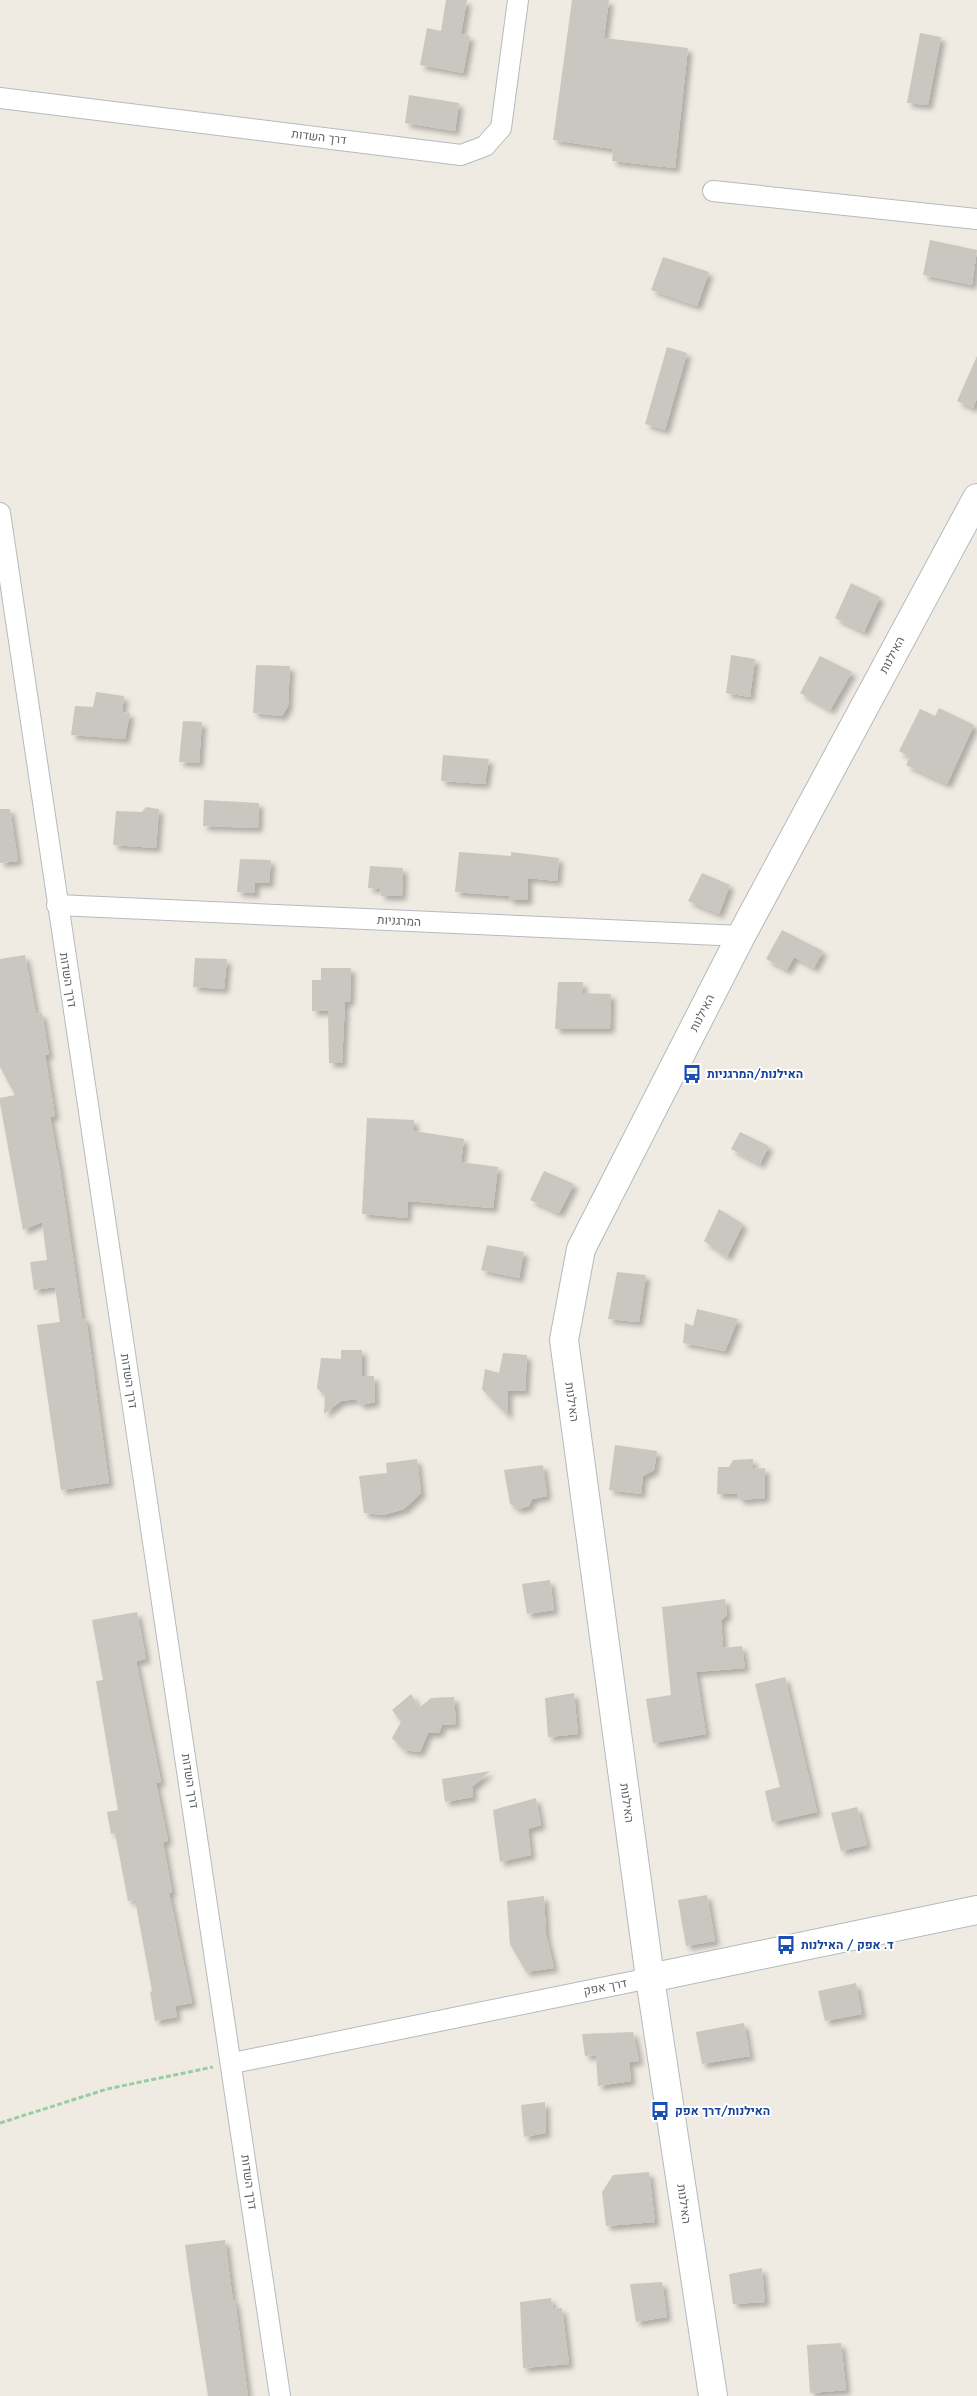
<svg xmlns="http://www.w3.org/2000/svg" width="977" height="2396" font-family="Quicksand,Heebo,sans-serif">
<style>
.building{fill:#cac6c0;filter:url(#shadow)}
.lines{fill:none;stroke-linecap:round;stroke-linejoin:round}
.street-casing{stroke:#b6babf;stroke-width:22}
.secondary-casing{stroke:#b5b9bf;stroke-width:30}
.path{stroke:#97cda1;stroke-width:3;stroke-dasharray:5 2.5;stroke-linecap:butt}
.street{stroke:#fff;stroke-width:20}
.secondary{stroke:#fff;stroke-width:28}
.labels{text-anchor:middle;stroke-width:4;stroke-linejoin:round;paint-order:stroke}
.street-label{font-size:12px;fill:#5b6165;stroke:#fff}
.transit-label{font-size:12px;font-weight:bold;fill:#164399;stroke:#fff;text-anchor:start}
</style>
<defs>
<filter id="shadow"><feDropShadow dx="4.5" dy="4.5" stdDeviation="2.5" flood-color="#0004"/></filter>
</defs>
<rect width="100%" height="100%" fill="#efebe3"/>
<path class="building" d="M446,0H467L461,34L470,36L463,73L420,65L427,28L441,31Z
M572,0H609L604,38L688,48L675,168L612,161L613,149L553,140Z
M920,33L941,37L928,105L907,103Z
M409,95L459,103L455,131L405,123Z
M930,240L977,250L972,285L923,275Z
M663,257L709,272L697,306L651,290Z
M667,347L687,353L665,430L645,424Z
M977,356V398L973,408L957,401Z
M851,583L880,597L864,632L835,618Z
M731,655L755,659L750,697L726,693Z
M820,656L852,672L830,710L800,693Z
M256,665L290,666L288,706L282,716L253,713Z
M96,692L124,696L122,712L130,713L125,739L71,735L75,706L93,707Z
M939,708L974,725L947,784L906,765L910,757L899,751L920,709L935,716Z
M183,721L202,722L199,763L179,762Z
M443,755L489,759L485,784L441,781Z
M204,800L259,803L258,828L203,826Z
M146,807L159,809L156,848L113,845L116,811L142,812Z
M0,809H10L18,861L0,863Z
M459,852L511,856V852L559,858L557,881L528,878V900H509V896L455,892Z
M240,859L271,860L269,883H255V893L237,892Z
M370,866L403,868L402,896H381L380,889L368,888Z
M702,873L730,885L719,914L688,901Z
M782,930L823,951L814,968L794,957L787,970L766,959Z
M25,955L36,1014L42,1013L49,1055H45L55,1116L50,1117L60,1170L82,1318H86L109,1483L61,1490L37,1325L60,1322L55,1287L34,1290L30,1262L47,1260L42,1222L23,1230L0,1103V1098L15,1095L0,1067V959Z
M195,958L227,959L224,989L193,987Z
M321,968H351L350,1001L345,1002L342,1063H329L328,1011H312V980H321Z
M558,982H583L582,993L611,994L610,1029H555Z
M367,1118L414,1120V1131L464,1139L461,1162L498,1167L493,1208L408,1201L407,1218L362,1214Z
M740,1132L769,1146L760,1164L731,1149Z
M544,1171L574,1184L559,1213L530,1200Z
M719,1209L743,1224L727,1257L704,1241Z
M487,1245L524,1252L519,1278L481,1270Z
M617,1272L646,1275L639,1322L608,1319Z
M697,1309L738,1319L725,1351L683,1343L685,1323L693,1326Z
M341,1350H362V1376H374L375,1402L361,1405L356,1399L341,1401L324,1414L325,1396L317,1388L321,1358L341,1359Z
M503,1353L527,1355L525,1391H508V1416L482,1389L485,1369L499,1373Z
M615,1445L657,1451L654,1470L643,1476L641,1494L609,1490Z
M417,1459L421,1493L404,1509L383,1515L364,1513L359,1476L387,1473L386,1463Z
M753,1459V1469L765,1468V1498L740,1500L737,1494H717L718,1467H729L733,1460Z
M543,1465L547,1496L532,1499L529,1506L519,1509L510,1504L504,1470Z
M550,1580L554,1610L527,1614L522,1584Z
M725,1599L727,1615L721,1620L723,1648L742,1646L745,1668L696,1672L706,1734L653,1743L646,1699L671,1695L662,1607Z
M137,1612L146,1659L136,1661L161,1782L156,1783L168,1841L163,1842L172,1892L169,1893L192,2003L175,2006L177,2017L155,2021L150,1992L152,1991L135,1900L128,1901L115,1833L111,1834L107,1812L118,1810L96,1681L103,1680L92,1620Z
M785,1677L817,1812L772,1822L765,1791L780,1787L755,1684Z
M574,1693L578,1734L548,1737L545,1698Z
M411,1694L419,1708L431,1698L454,1697L456,1724L442,1725L439,1733H428L420,1752L404,1750L392,1738L401,1722L392,1710Z
M490,1771L472,1787L473,1797L445,1802L442,1779Z
M536,1798L541,1825L528,1829L531,1855L500,1862L493,1810Z
M857,1807L867,1845L841,1851L831,1813Z
M707,1895L715,1941L686,1946L678,1900Z
M544,1896L546,1935L554,1968L526,1972L510,1944L507,1901Z
M856,1983L862,2014L825,2021L818,1991Z
M744,2023L750,2056L702,2064L696,2032Z
M633,2032L639,2061L629,2062L631,2081L598,2086L596,2055L585,2056L582,2034Z
M545,2102L546,2133L524,2137L521,2105Z
M649,2172L655,2222L606,2226L602,2192L613,2175Z
M225,2240L233,2301L235,2300L248,2396H208L191,2289L185,2245Z
M762,2268L765,2302L733,2304L729,2274Z
M662,2282L667,2317L636,2322L630,2284Z
M551,2298L553,2309L562,2308L569,2364L523,2368L520,2302Z
M841,2343L846,2390L810,2393L807,2345Z"/>
<g class="lines">
<g class="street-casing">
<path id="street" d="M0,98L461,155L485,146L501,128L518,0
M713,191L977,219
M0,513C91,1141 189,1768 280,2396
M57,905L741,936
M233,2063L650,1978"/>
</g>
<g class="secondary-casing">
<path id="secondary" d="M650,1978L977,1910
M713,2396L650,1978L564,1340L581,1249L741,936L977,498"/>
</g>
<path class="path" d="M0,2123L107,2089L213,2067"/>
<use href="#street" class="street"/>
<use href="#secondary" class="secondary"/>
</g>
<defs>
<g id="bus-bare" transform="scale(1.5)"><path d="M-5-6H5V4H4V6H2V4H-2V6H-4V4H-5ZM-3.5-4V0h7V-4ZM-3.5 1.2v1.5H-2V1.2ZM2 1.2v1.5H3.5V1.2Z" fill="#1a4fb4" stroke="#fff" stroke-width="2.5" paint-order="stroke"/></g>
</defs>
<g fill-rule="evenodd">
<use href="#bus-bare" x="692" y="1074"/>
<use href="#bus-bare" x="786" y="1945"/>
<use href="#bus-bare" x="660" y="2111"/>
</g>
<g class="labels">
<g class="street-label">
<text transform="translate(319 137) rotate(7)" y="4">דרך השדות</text>
<text transform="translate(892 655) rotate(-62)" y="4">האילנות</text>
<text transform="translate(399 921) rotate(3)" y="4">המרגניות</text>
<text transform="translate(68 980) rotate(81)" y="4">דרך השדות</text>
<text transform="translate(702 1013) rotate(-63)" y="4">האילנות</text>
<text transform="translate(129 1381) rotate(81)" y="4">דרך השדות</text>
<text transform="translate(572 1402) rotate(82)" y="4">האילנות</text>
<text transform="translate(190 1781) rotate(81)" y="4">דרך השדות</text>
<text transform="translate(627 1803) rotate(82)" y="4">האילנות</text>
<text transform="translate(605 1987) rotate(-11)" y="4">דרך אפק</text>
<text transform="translate(249 2182) rotate(82)" y="4">דרך השדות</text>
<text transform="translate(684 2204) rotate(82)" y="4">האילנות</text>
</g>
<g class="transit-label">
<text x="707" y="1078">האילנות/המרגניות</text>
<text x="801" y="1949">ד. אפק / האילנות</text>
<text x="675" y="2115">האילנות/דרך אפק</text>
</g>
</g>
</svg>
